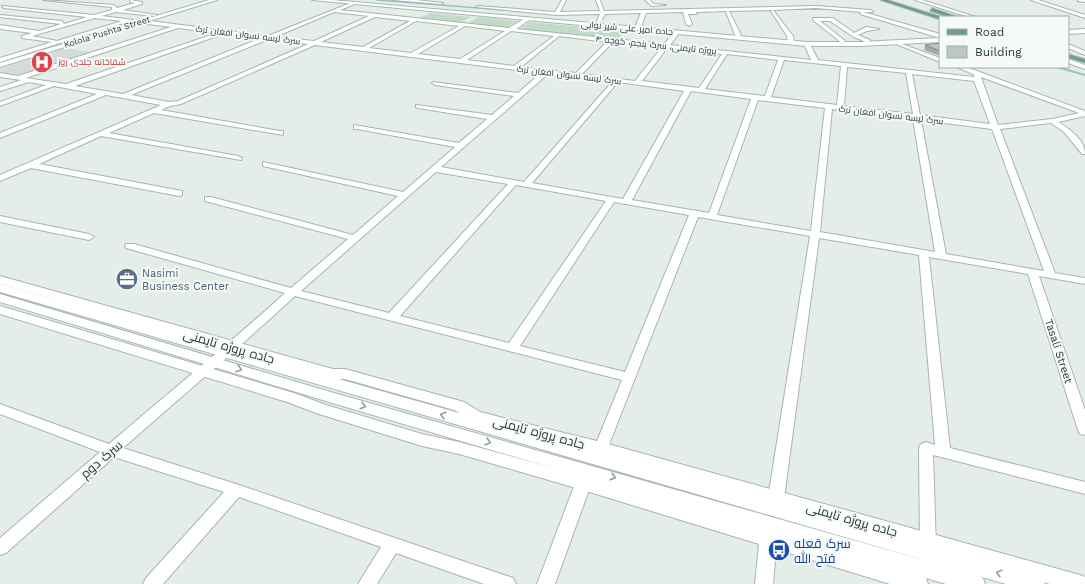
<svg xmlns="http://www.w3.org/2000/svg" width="1085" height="584" font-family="'Work Sans',Cairo,sans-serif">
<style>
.built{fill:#d3dcd8}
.green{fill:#c1dbc8}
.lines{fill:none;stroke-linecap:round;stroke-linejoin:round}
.stream-far1{stroke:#94c1cb;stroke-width:1.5}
.stream{stroke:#94c1cb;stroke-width:2}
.minor-casing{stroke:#a8b4b0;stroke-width:2}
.tertiary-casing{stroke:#a8b4b0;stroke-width:2}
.secondary-casing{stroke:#a5b7b1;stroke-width:2}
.primary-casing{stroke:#c2c8c7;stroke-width:2}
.minor{fill:#fff;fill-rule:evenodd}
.tertiary{fill:#fff;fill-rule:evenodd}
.secondary{fill:#fff;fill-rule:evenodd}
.primary{fill:#6f9d92;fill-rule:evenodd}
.wall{fill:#a1aba7}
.building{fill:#bbc7c2;stroke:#838b88}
.oneway{stroke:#929e9b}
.labels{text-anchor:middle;stroke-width:4;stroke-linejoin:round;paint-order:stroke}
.far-street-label{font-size:9px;fill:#263c37;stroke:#f5f9f7}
.far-health-label{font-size:9px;fill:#be3a42;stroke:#f5f9f7;text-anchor:start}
.service-label{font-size:11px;fill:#4e5e75;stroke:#f5f9f7;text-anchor:start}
.street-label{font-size:11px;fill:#263c37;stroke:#f5f9f7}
.near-street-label{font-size:13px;fill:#263c37;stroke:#f5f9f7}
.near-transit-label{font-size:13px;fill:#164399;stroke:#f5f9f7;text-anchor:start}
</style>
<rect width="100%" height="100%" fill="#e5ede9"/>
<path class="built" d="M66,48L90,52L86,55L69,61L17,75L0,72V69Z"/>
<path class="green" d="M430,13L471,17L459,23L418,19Z
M478,17L518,21L506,28L467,24Z
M529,22L626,31L617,40L519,29Z"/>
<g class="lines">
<path class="stream-far1" d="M377,0L542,13
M796,9H826"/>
<path class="stream" d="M1057,67L1085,75"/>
<g class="minor-casing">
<path id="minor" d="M43,0L114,5L117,8L135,3L130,2V0L142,2V4L123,10L157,15L155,16L116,12L102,16L133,20L0,62V58L52,42L22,38V36L32,33L0,29V25L39,31L61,24L0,17V15L62,21L64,24L87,17L4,8L2,6L94,15L112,10V7ZM95,18L122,21L57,41L32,36Z
M393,0H416L443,3L441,4Z
M562,0H566L560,12L600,11L596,0H600L604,11L816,6L871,10L873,12H863L940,34V38L860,14L861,12L816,8L773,10L793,36L794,42L791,44L788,42L787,36L771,11L773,10L729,11L741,35L738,37L735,35L726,12L727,11L696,12L697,14H688L692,24L689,26L686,24L683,12L646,13L641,27L638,29L635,27L641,13L605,14L599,25L596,23L600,14L557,15L476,7L478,6L555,12Z
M645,0H650L653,4L666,5L652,6Z
M915,0H922L976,17H969Z
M1031,0H1038L1085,15V18Z
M1078,0H1085V2L1078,1Z
M353,2L355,4L340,10L509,28L527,17L529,20L516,29L664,44L677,30L680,32L670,45L811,60L804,44L807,42L810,44L818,60L974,77L975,75L957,67H966L1085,111V116L1058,122C1070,129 1085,140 1085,154H1082L1064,132L1051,123L1000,129L1055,273L1085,278V284L1039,276L1085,410V435L1080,434L1078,430L1028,274L929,257L950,448L1085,482V494L933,455L936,547L934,552L928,554L922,552L920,547L919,448L921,444L926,442L935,445L919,255L819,238L784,498L781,503L776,504L771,503L768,498L810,236L698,217L603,460L598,462L593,460L591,456L622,380L295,296C239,348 181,397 123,448L236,484L507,576L513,578L516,584H484L396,553L377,584H358L381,547L239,497L163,584H143L146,578L224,492L114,457L6,553L0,555V538L100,452L0,414V404L109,444C168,393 228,345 285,293L126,248L125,246L126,244H134L291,288L348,239L205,201V197H211L353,235L398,196L263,166V162L403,192L455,147L357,129H354V125L459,143L487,119L418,108L416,107V105L492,115L514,96L435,85L432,83L433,82L518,93L541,73L315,45L181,104L170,106L161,110L280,131H283V135L154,113L109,133L238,156L242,158L241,160L101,136L39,164L182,191V195L179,196L31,168L0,181V175L161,105L106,95L0,138V133L97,94L54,86L0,106V102L46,85L29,82L0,91V87L21,80L0,77V73L18,76L171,27L140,23L142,20L268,36ZM334,12L369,16L314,41L275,37ZM375,17L410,21L363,47L321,42ZM416,21L459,26L411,53L369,48ZM465,26L505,31L460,59L418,54ZM178,28L217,33L66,84L26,78ZM511,31L554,36L514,66L467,60ZM223,34L261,38L123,94L75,86ZM559,36L607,42L576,73L521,67ZM269,39L308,44L178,101L169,102L131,95ZM613,42L662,47L635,81L582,74ZM667,48L722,54L699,88L642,81ZM727,54L778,60L765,96L705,89ZM784,60L841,66L837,105L771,97ZM847,67L906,73L913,114L844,106ZM548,74L612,82L524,182L441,167ZM912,74L974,81L990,124L920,115ZM981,77L1079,113L1052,119L998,125ZM618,82L684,91L623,199L532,183ZM691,91L751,99L709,213L632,200ZM758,100L825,108L811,231L717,215ZM832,109L913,119L935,252L820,232ZM921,120L992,129L1044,271L946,254ZM436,172L508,184L389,313L301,291ZM516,185L606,201L509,343L400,316ZM614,202L689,215L625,372L520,346Z
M813,18H833L854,33L866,27L879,29L867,31L858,35L870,40L868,43L852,36L830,21H820L845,41L843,44L813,20Z
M894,41L940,58V62L894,43Z
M1068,44L1085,51V55L1068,48Z
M1068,59L1085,65V69L1068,63Z
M0,216L89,234L94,237L89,240L0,222Z
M586,470L591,472L594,476L555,584H537L578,476L581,472Z"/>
</g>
<g class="tertiary-casing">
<path id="tertiary" d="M0,276L333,369H345L464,402L480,412L601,442L1080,575L1085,577V584H1050L601,454L475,421L454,410L345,379H333L0,284Z
M0,306L297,394L326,405L422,434L459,442L583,476L761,529L763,525L769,522L775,525L778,534L919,575L926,578L928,584H890L776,549L773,584H755L759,544L583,490L459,454L422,446L316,413L287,402L0,314Z"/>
</g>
<g class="secondary-casing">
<path id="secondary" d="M209,0H217L0,67V63Z
M312,0H332L807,42H860L940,38V42L860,46H807Z
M1085,29V33L1068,34V30Z
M0,284L1036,575L1043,578L1045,584H1006L978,576L983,578L985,584H946L329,402L0,302V294L334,393L941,565L0,292Z"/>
</g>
<g class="primary-casing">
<path id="primary" d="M880,0H888L942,17L938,19Z
M932,8L956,16L957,17H949L930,11Z
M1068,54L1085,59V63L1068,58Z"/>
</g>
<use href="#minor" class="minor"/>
<use href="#tertiary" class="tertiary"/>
<use href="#secondary" class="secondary"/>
<use href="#primary" class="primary"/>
</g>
<path class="wall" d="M940,43V56L924,50L925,45Z"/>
<path class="building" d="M940,43V51L925,45Z"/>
<defs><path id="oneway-chevron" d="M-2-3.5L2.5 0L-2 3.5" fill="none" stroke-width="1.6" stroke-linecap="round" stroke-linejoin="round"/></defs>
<g class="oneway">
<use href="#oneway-chevron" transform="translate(239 369) rotate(17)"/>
<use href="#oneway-chevron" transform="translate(363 406) rotate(16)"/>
<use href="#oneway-chevron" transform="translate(443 415) rotate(-164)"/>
<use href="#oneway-chevron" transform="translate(488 442) rotate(16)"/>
<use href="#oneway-chevron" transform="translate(613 477) rotate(16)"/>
<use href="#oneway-chevron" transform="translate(999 573) rotate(-164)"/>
</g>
<defs>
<g id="hospital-disc" transform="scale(1.15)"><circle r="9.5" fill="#e0444e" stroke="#f5f9f7"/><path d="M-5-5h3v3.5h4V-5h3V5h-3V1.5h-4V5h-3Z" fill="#fff"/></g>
<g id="office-disc" transform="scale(1.15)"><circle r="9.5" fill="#5c6f8a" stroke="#f5f9f7"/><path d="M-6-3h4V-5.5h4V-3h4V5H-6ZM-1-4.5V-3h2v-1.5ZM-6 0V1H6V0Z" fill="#fff"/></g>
<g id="bus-disc" transform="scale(1.15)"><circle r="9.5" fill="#1a4fb4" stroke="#f5f9f7"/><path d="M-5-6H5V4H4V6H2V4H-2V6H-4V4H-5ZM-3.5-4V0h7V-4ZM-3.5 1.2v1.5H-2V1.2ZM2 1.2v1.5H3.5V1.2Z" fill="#fff"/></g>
</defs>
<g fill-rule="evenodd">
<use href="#hospital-disc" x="42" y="62"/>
<use href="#office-disc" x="127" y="279"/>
<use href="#bus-disc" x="779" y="550"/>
</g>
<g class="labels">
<g class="far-street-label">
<text transform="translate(627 28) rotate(5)" y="3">جاده امیر علی شیر نوایی</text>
<text transform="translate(107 32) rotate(-17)" y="3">Kolola Pushta Street</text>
<text transform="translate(248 35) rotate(7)" y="3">سرک لیسه نسوان افغان‌ ترک</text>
<text transform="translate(656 45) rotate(6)" y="3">پروژه تایمنی، سرک پنجم، کوچه ۴</text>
<text transform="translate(569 75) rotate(7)" y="3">سرک لیسه نسوان افغان‌ ترک</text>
<text transform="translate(891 115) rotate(7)" y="3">سرک لیسه نسوان افغان‌ ترک</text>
</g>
<g class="far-health-label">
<text x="58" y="65">شفاخانه جلدی روز</text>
</g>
<g class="service-label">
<text x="142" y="277">Nasimi<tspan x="142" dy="13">Business Center</tspan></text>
</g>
<g class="street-label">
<text transform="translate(1059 351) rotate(72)" y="4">Tasali Street</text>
</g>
<g class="near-street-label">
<text transform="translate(229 346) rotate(16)" y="5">جاده پروژه تایمنی</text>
<text transform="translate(539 432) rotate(15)" y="5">جاده پروژه تایمنی</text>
<text transform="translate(101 459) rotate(-41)" y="5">سرک دوم</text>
<text transform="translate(852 519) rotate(16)" y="5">جاده پروژه تایمنی</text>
</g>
<g class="near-transit-label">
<text x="794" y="548">سرک قعله<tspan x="794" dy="15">فتح الله</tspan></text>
</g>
</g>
<rect x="939" y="16" width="130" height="52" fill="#f5f9f7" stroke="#a2adaa"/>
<rect x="947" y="29" width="20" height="6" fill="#6f9d92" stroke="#a2adaa"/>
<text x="975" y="36" font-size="12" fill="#263c37">Road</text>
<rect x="947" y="46" width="20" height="12" fill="#bbc7c2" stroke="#a2adaa"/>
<text x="975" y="56" font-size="12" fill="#263c37">Building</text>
</svg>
